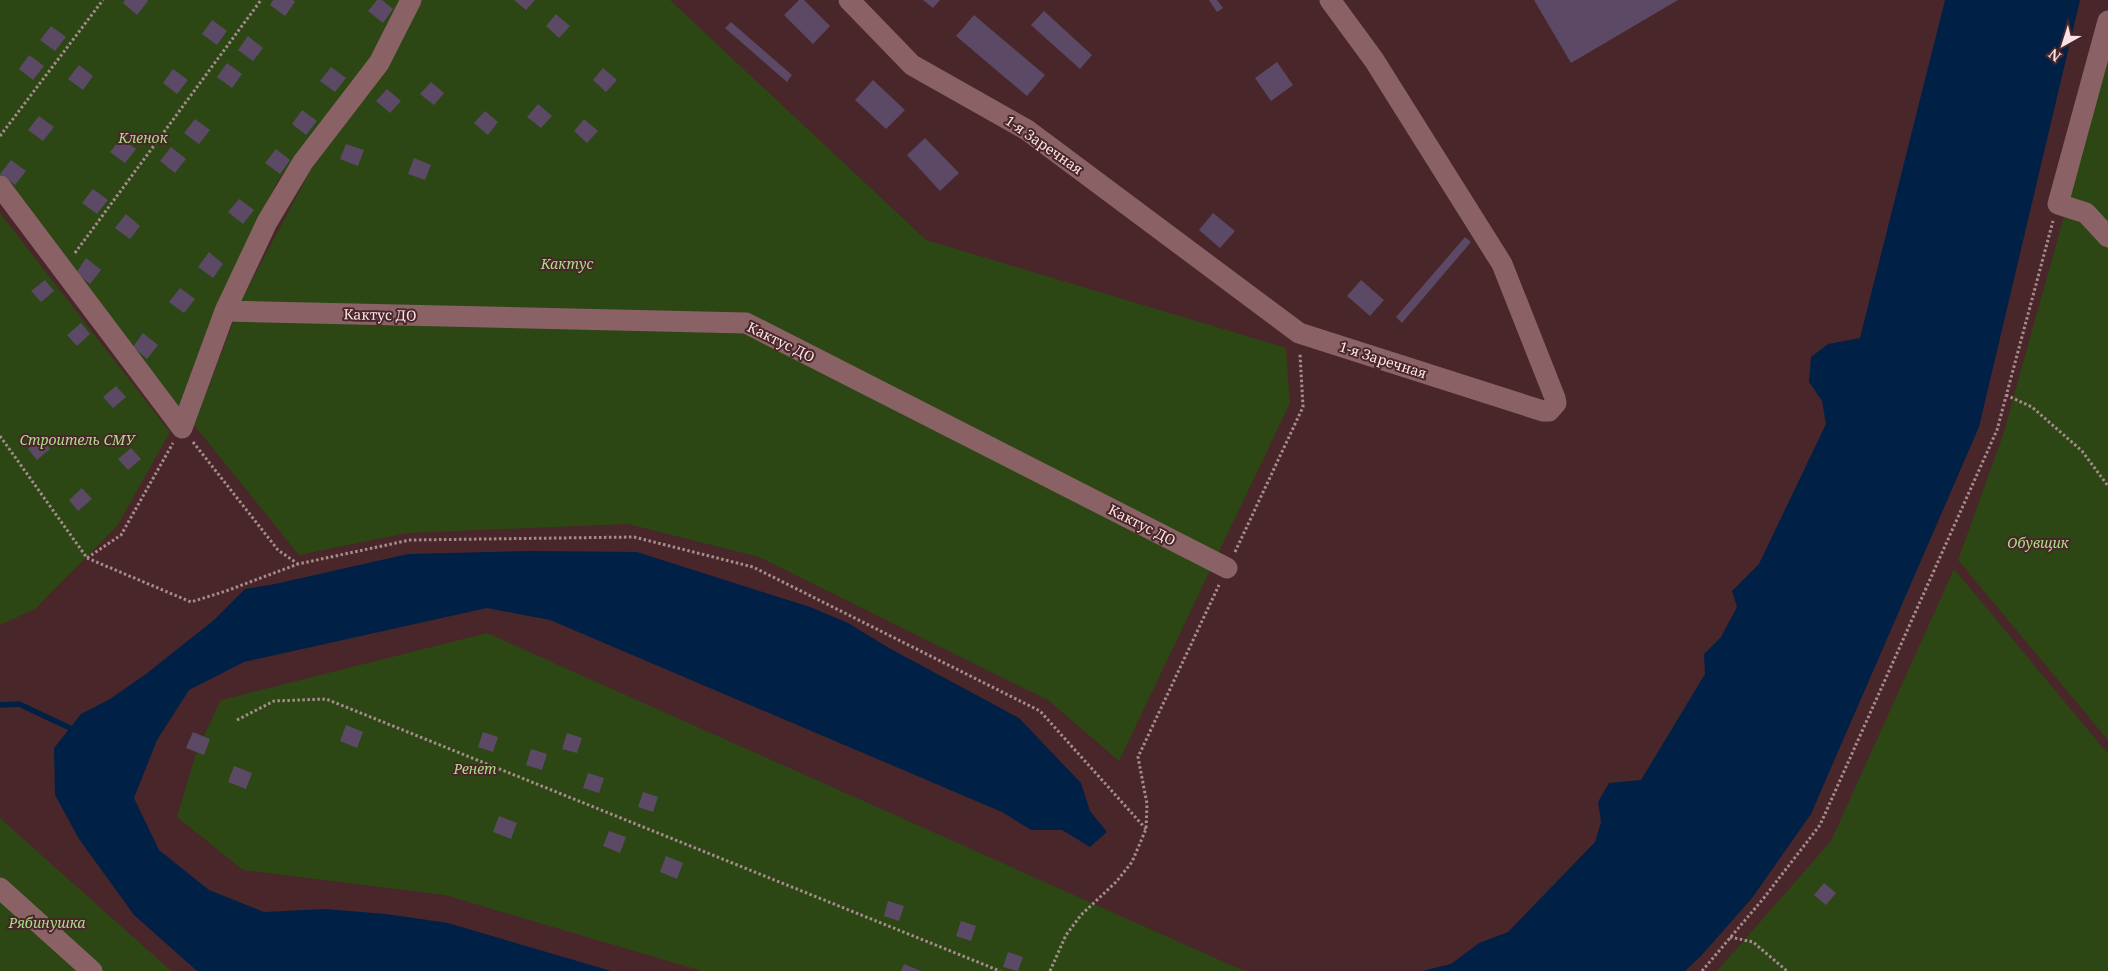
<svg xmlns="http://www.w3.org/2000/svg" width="2108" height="971" font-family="'Noto Serif',serif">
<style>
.green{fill:#2c4714}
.water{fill:#002145}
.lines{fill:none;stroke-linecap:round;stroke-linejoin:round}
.stream{stroke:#002145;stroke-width:5.5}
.building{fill:#5b4966}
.path{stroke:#a88b8e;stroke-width:3;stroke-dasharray:2.5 2.5;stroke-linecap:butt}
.minor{stroke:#8a6266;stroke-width:21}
.labels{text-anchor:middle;stroke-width:4;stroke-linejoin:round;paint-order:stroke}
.park-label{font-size:14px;font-style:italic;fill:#abdd86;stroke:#49262a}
.street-label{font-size:14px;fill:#fbe3e5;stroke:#49262a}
</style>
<rect width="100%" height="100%" fill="#49262a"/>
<path class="green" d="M0,0H400L367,63L277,182L223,291L179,409L0,179Z
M419,0H670L926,240L1286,348L1290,403L1119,761L1048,700L759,557L628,524L407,533L299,555L194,425L242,299L310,171L387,65Z
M2108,58V740L1958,560L2003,435Z
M0,213L170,432L117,526L35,609L0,625Z
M1954,569L2108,754V971H1717L1831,841Z
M487,633L1244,971H702L445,895L243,870L177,817L197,750L221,700Z
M0,818L171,971H0Z"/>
<path class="water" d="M1945,0H2080L1979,427L1811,814L1752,898L1701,956L1685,971H1422L1451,964L1479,943L1508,932L1595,842L1601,822L1598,802L1609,783L1641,780L1705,674L1704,654L1721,637L1737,607L1732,591L1759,564L1826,424L1822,401L1809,382L1811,357L1828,344L1860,338Z
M532,551L637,552L810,607L848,623L889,648L1019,718L1081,783L1090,811L1107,832L1090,847L1062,830H1031L1002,812L550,620L487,608L244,662L189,690L157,740L134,798L159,850L209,890L264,912L325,909L386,914L448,923L611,971H197L134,915L79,839L55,795L54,748L81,714L110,699L146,674L214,620L245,589L275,584L408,554Z"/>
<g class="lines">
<path class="stream" d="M0,705L19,704L70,728"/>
</g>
<path class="building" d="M125,0H147L148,1L137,15L123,3Z
M273,0H293L295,2L285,16L270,5Z
M377,0H382L393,9L383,23L368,11Z
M514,0H535L526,10Z
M799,0H804L830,26L813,44L784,15Z
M923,0H940L933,8Z
M1209,0H1217L1223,8L1217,12Z
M1534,0H1678L1571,63Z
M1044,11L1092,55L1080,69L1031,25Z
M556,14L570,26L559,38L546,26Z
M974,15L1045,75L1027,96L956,36Z
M212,20L227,31L217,45L202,34Z
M731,22L792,75L787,82L725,28Z
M51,26L66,37L55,51L40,40Z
M248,36L263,48L253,61L238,50Z
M29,55L44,66L33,80L19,69Z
M1277,62L1293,85L1271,101L1255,78Z
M227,63L242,74L232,88L217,77Z
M79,65L93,76L83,90L68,79Z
M331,67L346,78L335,92L320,81Z
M603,68L617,80L606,92L593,80Z
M173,69L188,80L177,94L163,83Z
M873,80L905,110L886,129L855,100Z
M431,82L444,93L434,105L420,94Z
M387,89L401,101L390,113L376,101Z
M538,104L552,116L541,128L527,117Z
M302,110L317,121L306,135L292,124Z
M485,111L498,122L488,135L474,123Z
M39,116L54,127L43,141L28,130Z
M195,119L210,130L199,144L184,133Z
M584,119L598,131L587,143L574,131Z
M121,138L136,149L125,163L110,152Z
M925,138L959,173L940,191L907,155Z
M346,144L364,150L358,166L340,159Z
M171,147L186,159L175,173L160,161Z
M276,149L290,160L280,174L265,163Z
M414,158L431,165L425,180L408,174Z
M11,160L26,171L15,185L0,174Z
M93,189L108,200L97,214L82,203Z
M239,199L254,210L243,224L228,212Z
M1213,213L1235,231L1220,248L1199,230Z
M126,214L140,226L130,239L115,228Z
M1465,237L1471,242L1402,323L1396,317Z
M209,252L223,264L213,278L198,267Z
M86,258L101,270L90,284L76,273Z
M45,280L54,291L41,302L31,291Z
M1361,280L1384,300L1370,316L1347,296Z
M180,288L195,299L184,313L169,302Z
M81,323L90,334L77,346L67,335Z
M143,333L158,345L147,359L133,347Z
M116,386L126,397L113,408L103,397Z
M41,437L50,449L37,460L28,449Z
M131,448L141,459L128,470L118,459Z
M82,488L92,499L78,511L69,500Z
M346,725L363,732L357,748L340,741Z
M193,732L210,739L204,755L186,748Z
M483,732L498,737L493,752L478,747Z
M567,733L582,738L577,753L562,749Z
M531,749L547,754L542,770L526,765Z
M234,766L252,773L246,789L228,782Z
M588,773L604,778L599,793L583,788Z
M643,792L658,797L653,812L638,807Z
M499,816L517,823L511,839L493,832Z
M609,831L626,837L620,853L603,846Z
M666,856L683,863L677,879L660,872Z
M1824,883L1836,893L1826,905L1814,895Z
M888,901L904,906L899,921L884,916Z
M961,921L976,926L971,941L956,936Z
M1008,952L1023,957L1018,971L1003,967Z
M904,964L921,971H901Z"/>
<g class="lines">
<path class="path" d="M0,136L103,0
M75,253L261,0
M2006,395L2032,407L2082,451L2108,486
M0,436L87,558L121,535L173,443
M193,442L278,550L298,564
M1235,552L1303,407L1300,354
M87,558L191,602L226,591L298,564L410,540L634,537L753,567L1040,711L1146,829
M237,720L274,701L326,699L1000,971
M1730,937L1753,942L1787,971
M1050,971L1066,935L1081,915L1116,882L1132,862L1146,829L1147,804L1138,757L1219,585
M1702,971L1763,899L1820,825L1997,430L2053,221"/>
<path class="minor" d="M849,0L912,65L1027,130L1299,333L1543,411H1549L1556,403L1555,398L1502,264L1374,60L1330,0
M2108,21L2058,204L2086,213L2108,237
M0,186L182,428
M225,311L746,323L1227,568
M182,428L225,311L267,222L303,162L379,63L411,0
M0,888L92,971"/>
</g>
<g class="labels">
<g class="park-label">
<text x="143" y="143">Кленок</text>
<text x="567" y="269">Кактус</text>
<text x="77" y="445">Строитель СМУ</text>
<text x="2038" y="548">Обувщик</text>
<text x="475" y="774">Ренет</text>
<text x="47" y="928">Рябинушка</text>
</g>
<g class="street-label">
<text transform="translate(1044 145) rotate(35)" y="5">1-я Заречная</text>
<text transform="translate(380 315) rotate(1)" y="5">Кактус ДО</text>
<text transform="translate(781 342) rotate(26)" y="5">Кактус ДО</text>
<text transform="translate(1383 360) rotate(18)" y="5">1-я Заречная</text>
<text transform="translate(1142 525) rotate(27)" y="5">Кактус ДО</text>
</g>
</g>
<g transform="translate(2063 45) rotate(219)" stroke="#49262a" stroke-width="4" paint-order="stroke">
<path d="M0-4L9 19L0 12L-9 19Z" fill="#fbe3e5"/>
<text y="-8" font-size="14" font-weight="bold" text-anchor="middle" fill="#fbe3e5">N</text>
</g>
</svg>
